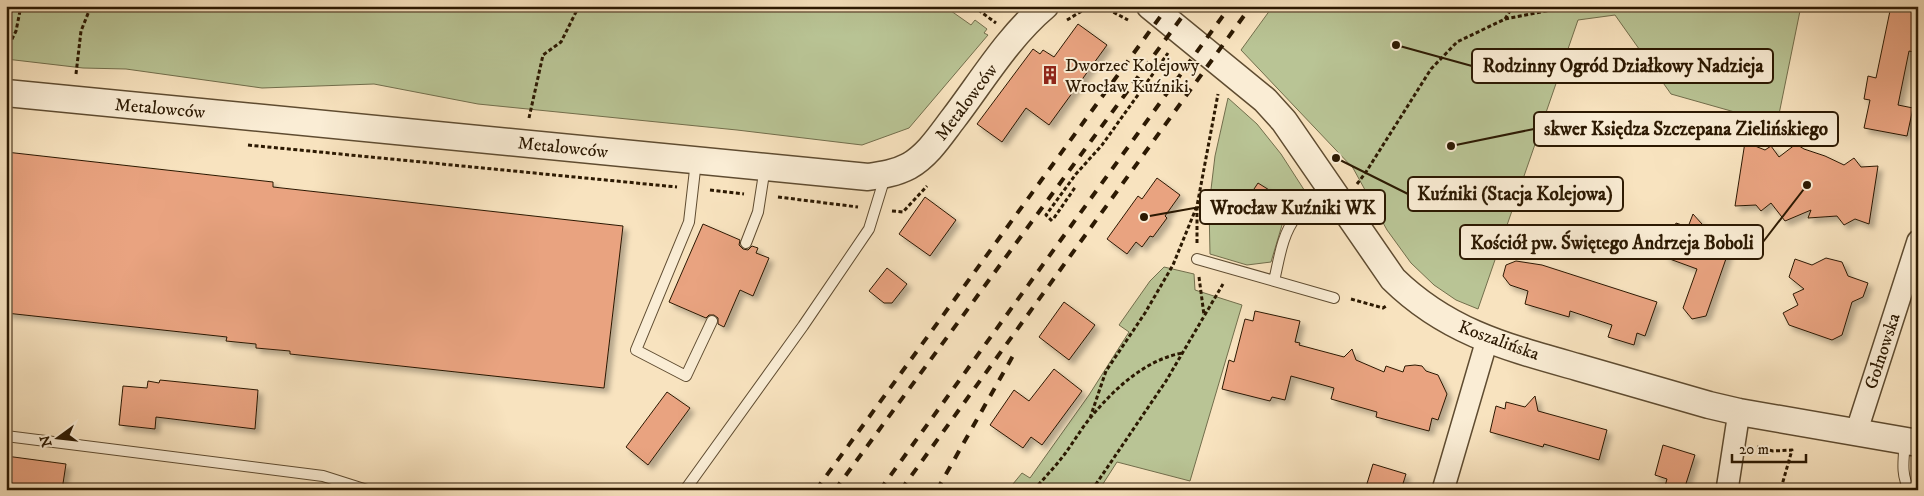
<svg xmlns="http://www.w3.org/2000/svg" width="1924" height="496" font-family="'IM FELL DW Pica',serif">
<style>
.green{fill:#b9c495;stroke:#726e4c}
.building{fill:#e9a380;stroke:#2c1902;filter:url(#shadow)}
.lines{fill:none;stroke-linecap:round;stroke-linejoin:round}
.service-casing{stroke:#5f4c31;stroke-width:12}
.minor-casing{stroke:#5f4c31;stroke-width:24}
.tertiary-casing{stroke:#5f4c31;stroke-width:29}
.path{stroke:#2c1902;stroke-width:3;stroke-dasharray:4 2.5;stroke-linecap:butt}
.service{stroke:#faedd5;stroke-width:10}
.minor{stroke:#faedd5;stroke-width:21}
.tertiary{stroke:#faedd5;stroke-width:26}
.rail{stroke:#2c1902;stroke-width:4;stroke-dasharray:9 9;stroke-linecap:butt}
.labels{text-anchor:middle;stroke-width:4;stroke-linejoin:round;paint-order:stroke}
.poi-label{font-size:18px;fill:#2c1902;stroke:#faedd5;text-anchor:start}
.street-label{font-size:18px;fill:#2c1902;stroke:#faedd5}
.leader{fill:none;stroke:#2c1902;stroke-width:2}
.callout-dot{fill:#2c1902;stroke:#faedd5;stroke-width:2}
.callout{fill:#faedd5;stroke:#2c1902;stroke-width:2}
.callout-label{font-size:19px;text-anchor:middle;font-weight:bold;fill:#2c1902}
</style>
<defs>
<filter id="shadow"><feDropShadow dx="4.5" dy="4.5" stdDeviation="2.5" flood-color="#0004"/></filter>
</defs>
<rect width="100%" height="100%" fill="#f8e3bf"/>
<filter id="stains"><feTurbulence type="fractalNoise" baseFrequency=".004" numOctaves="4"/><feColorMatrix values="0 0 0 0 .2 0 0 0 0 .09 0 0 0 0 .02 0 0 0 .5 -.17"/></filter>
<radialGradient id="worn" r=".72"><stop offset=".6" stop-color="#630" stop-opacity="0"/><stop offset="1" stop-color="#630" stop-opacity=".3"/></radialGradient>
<path class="green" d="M6,6H944L971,25L975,20L987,29L984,33L988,35L909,128L862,145L737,130L478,104L374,84L262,88L126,69L83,68L6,59Z
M1273,6H1801L1777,124L1671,94L1615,15L1578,20L1478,309L1456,300L1434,285L1411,263L1387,230L1353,168L1241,50Z
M1228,98L1257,124L1281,154L1310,199L1282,225L1271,262L1247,265L1210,254L1209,206L1215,156Z
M1164,267L1194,274L1195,290L1242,305L1190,481L1117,462L1099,490H1008L1022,473L1030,478L1089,395L1129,332L1119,325L1150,281Z"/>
<path class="building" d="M1891,6H1918V53L1909,51L1898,105L1913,108L1907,136L1864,128L1870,100L1864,99L1868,76L1876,78Z
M1078,24L1107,45L1049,125L1026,108L1002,142L977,124L1033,49L1040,54L1043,50L1054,57Z
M1745,142L1765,150L1771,146L1779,157L1796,144L1804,149L1825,156L1844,165L1854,158L1861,167L1878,166L1869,224L1855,219L1844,225L1837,216L1808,218L1811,210L1785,221L1771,203L1761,211L1756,205L1735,206Z
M6,152L273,182V187L623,226L604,388L290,354V351L256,348V344L226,341L227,337L6,313Z
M1157,178L1180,195L1165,216L1167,218L1153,237L1150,236L1142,247L1136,242L1127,254L1107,239L1138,196L1142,199Z
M1258,183L1274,193L1263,208L1248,198Z
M925,197L956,220L930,256L899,234Z
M1693,214L1728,253L1706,316L1692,319L1683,308L1697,269L1667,258L1668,255L1664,254L1676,223L1688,227Z
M703,224L740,240L739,245L743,249L748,250L752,246L758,248L756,253L769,258L753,296L740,290L724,327L718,324V318L714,315H709L706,318L669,302Z
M1826,258L1842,262L1848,276L1868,283L1863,297L1852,302L1842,335L1832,340L1789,325L1783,313L1798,305L1793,294L1804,289L1789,277L1795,259L1812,265Z
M1516,261L1542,265L1657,302L1645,336L1637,333L1634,345L1608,337L1612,325L1570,311L1569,317L1525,304L1528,291L1510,285L1503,276L1506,265Z
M887,268L907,284L892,303H884L869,291Z
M1064,302L1095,325L1069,360L1039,337Z
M1255,311L1300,321L1295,342L1300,343L1299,345L1344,357L1352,349L1356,360L1384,372L1386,366L1403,372L1405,366L1415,365L1422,366L1426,371L1438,375L1447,394L1438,420L1432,418L1429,431L1376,417L1377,412L1331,399L1334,388L1291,376L1285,400L1272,397L1270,401L1222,389L1229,360L1234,362L1245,319L1253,321Z
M1054,369L1082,391L1042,445L1031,437L1023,448L990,425L1014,390L1029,401Z
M160,380L258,390L255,429L156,417L155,429L119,425L123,386L147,388L148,381L159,383Z
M667,392L690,408L648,465L626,447Z
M1535,396L1538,411L1607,430L1599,460L1544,444L1543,447L1490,432L1496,406L1505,409L1506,402L1525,407Z
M1663,445L1695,455L1684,490H1664L1667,479L1655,475Z
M6,456L66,464L62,490H6Z
M1373,464L1406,474L1401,490H1365Z"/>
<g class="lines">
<g class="service-casing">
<path id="service" d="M696,161L689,222L636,350L686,376L712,321
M746,243L758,212L765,167
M1197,259L1334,298
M1274,281C1279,260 1282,234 1296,217C1304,209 1323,200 1333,194
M6,436L323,476L367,490
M1905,441C1904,457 1900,476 1910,490
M685,490L803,326L869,229L885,177"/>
</g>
<g class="minor-casing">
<path id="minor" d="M1856,433L1918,241
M1443,490L1487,340
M1727,490L1739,412"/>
</g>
<g class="tertiary-casing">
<path id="tertiary" d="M1150,6L1265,100L1284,121L1393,279C1447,332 1506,347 1577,367C1621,380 1665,392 1709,405L1739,412L1918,443
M6,93L868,177C882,175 896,173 909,166C928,155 940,136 953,119C982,81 1008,37 1045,6"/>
</g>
<path class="path" d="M973,6L996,23
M1102,6L1128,20
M1505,19L1572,6
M1067,20L1090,6
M6,51L16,31L21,6
M76,74L81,31L91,6
M529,118L543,55L561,42L579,6
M248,145L677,187
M1357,184L1366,172L1431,69L1457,42L1505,19L1513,6
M710,190L744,194
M778,197L858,207
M892,211L903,212L927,186
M1054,218L1076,186
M1052,221L1046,215L1076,174L1102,145L1168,53
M1197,243V206L1218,94
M1199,277L1204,315
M1351,299L1383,308L1386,306
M1090,418L1106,371L1145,313L1173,265L1197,206
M1757,447L1773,451L1792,450L1782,485
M1034,490C1044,478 1055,467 1064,455C1073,443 1081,429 1091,417C1114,389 1146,359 1183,353
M1092,490L1166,381L1223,284"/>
<use href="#service" class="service"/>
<use href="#minor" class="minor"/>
<use href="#tertiary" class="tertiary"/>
<path class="rail" d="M816,490L1168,6
M835,490L1190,6
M880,490L1230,6
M901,490L1251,6
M937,490L1014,354"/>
</g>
<defs>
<g id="building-bare" transform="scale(1.5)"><path d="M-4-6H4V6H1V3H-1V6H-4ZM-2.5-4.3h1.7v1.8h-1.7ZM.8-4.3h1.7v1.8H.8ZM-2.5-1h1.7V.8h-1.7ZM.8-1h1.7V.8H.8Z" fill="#8f2418" stroke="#faedd5" stroke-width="2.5" paint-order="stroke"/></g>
</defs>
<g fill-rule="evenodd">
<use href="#building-bare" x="1050" y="75"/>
</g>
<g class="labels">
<g class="poi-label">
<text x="1065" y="71">Dworzec Kolejowy<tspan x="1065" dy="21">Wrocław Kuźniki</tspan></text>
</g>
<g class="street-label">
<text transform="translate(966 102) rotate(-53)" y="6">Metalowców</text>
<text transform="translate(160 108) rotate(5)" y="6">Metalowców</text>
<text transform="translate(563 147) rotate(6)" y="6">Metalowców</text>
<text transform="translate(1499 340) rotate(20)" y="6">Koszalińska</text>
<text transform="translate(1882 351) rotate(-72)" y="6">Gołnowska</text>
</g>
</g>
<path class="leader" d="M1396 45L1472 66M1451 146L1534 129M1336 158L1408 194M1144 217L1200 207M1807 185L1763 242"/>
<g class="callout-dot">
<circle cx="1396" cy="45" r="5"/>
<circle cx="1451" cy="146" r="5"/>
<circle cx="1336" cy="158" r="5"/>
<circle cx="1144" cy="217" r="5"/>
<circle cx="1807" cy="185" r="5"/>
</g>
<g class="callout">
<rect x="1472" y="49" width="301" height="34" rx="5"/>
<rect x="1534" y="112" width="304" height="34" rx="5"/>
<rect x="1408" y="177" width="215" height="34" rx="5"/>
<rect x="1200" y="190" width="185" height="34" rx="5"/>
<rect x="1460" y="225" width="303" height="34" rx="5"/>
</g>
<g class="callout-label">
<text x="1623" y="72">Rodzinny Ogród Działkowy Nadzieja</text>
<text x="1686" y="135">skwer Księdza Szczepana Zielińskiego</text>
<text x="1515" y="200">Kuźniki (Stacja Kolejowa)</text>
<text x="1293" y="214">Wrocław Kuźniki WK</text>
<text x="1612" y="249">Kościół pw. Świętego Andrzeja Boboli</text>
</g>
<rect width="1924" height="496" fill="none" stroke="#f8e3bf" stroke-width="25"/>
<rect x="8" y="8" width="1909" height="481" fill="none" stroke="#2c1902" stroke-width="2.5"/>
<rect x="12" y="12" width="1899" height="471" fill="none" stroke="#2c1902"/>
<g transform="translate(58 438) rotate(255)" stroke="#faedd5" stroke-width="4" paint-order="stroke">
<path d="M0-4L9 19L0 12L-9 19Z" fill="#2c1902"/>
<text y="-8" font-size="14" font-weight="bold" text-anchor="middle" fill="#2c1902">N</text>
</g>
<path d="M1732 454v8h74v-8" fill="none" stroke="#2c1902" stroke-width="2.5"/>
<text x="1739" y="454" font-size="15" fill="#2c1902" stroke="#faedd5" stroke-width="4" paint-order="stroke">20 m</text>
<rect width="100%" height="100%" filter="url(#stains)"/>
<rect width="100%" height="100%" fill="url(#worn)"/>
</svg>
